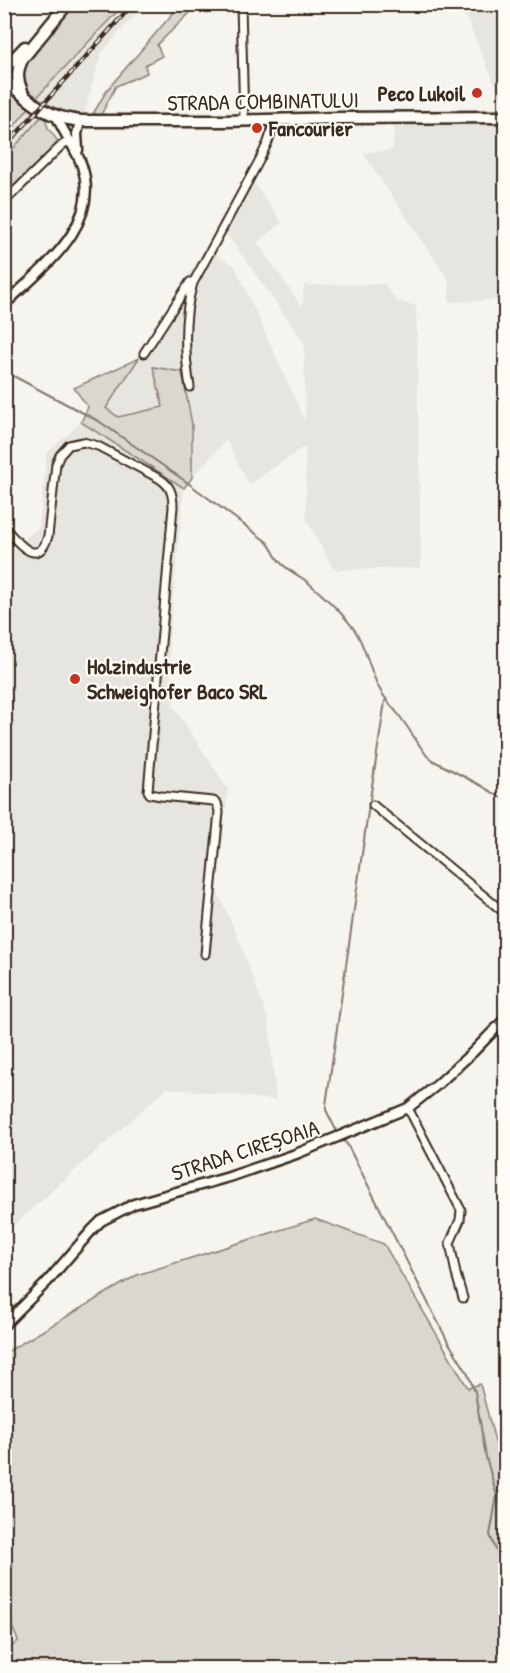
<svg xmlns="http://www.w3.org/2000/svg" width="510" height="1673" font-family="'Patrick Hand',sans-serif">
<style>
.built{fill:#e7e5df}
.green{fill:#dad6d0;stroke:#8a8077;stroke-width:1.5}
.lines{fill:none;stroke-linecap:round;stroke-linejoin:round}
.stream{stroke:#84786e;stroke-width:2}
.minor-casing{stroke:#3b2a1e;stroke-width:11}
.tertiary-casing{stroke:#3b2a1e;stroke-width:13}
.primary-casing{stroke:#3b2a1e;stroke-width:15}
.minor{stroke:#fdfcf7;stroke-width:7}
.tertiary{stroke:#fdfcf7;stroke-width:8}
.primary{stroke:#fdfcf7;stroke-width:10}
.rail-casing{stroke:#3b2a1e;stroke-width:4.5}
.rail{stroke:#fdfcf7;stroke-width:2;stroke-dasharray:7;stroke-linecap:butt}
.poi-dot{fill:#c8321e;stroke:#fdfcf7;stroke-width:2}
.labels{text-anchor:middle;stroke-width:4.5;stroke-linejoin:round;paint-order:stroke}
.poi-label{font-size:22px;font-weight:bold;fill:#3b2a1e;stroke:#fdfcf7;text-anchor:start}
.street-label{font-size:22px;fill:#3b2a1e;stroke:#fdfcf7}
</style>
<rect width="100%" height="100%" fill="#f5f4ee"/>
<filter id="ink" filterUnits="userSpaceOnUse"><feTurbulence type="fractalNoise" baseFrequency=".0167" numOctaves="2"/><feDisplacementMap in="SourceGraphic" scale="12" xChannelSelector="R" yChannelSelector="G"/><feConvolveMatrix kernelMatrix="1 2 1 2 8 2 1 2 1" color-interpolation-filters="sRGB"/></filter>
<g filter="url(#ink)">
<path class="built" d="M123,5H143L101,54L84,115L63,113L40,118L5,158V138L39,95Z
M461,5H505V300L449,302V281L363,153L393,150L394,125L458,121V109L505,108Z
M253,182L282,222L257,242L302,307L304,285L384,284L397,301L416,306L421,568L334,570L306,519L305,446L249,485L226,440L192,478V424L153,367L164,407L118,417L106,408L139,358L205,248L235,266L305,421L304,342L218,222Z
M81,422L184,488L169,638L173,706L228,789L217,890L243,950L269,1023L276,1100L167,1088L5,1233L4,542L10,550L39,527L47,453Z"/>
<path class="green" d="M58,5H123L39,95L5,138L4,74Z
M180,5H198L157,45L162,56L145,65L147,73L116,86L101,115L93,114L107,90Z
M45,117L48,128L60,144L47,154L5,198V158L40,118Z
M139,358L106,408L118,417L163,407L153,367L182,372L192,424V478L184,488L81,422L88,407L74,388Z
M315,1219L384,1244L468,1388L480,1384L500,1460L499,1489L503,1533L506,1538L505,1668H5V1652L18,1641L4,1606L5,1353L137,1275Z"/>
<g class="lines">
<path class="stream" d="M4,371L100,422L188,483L267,542C273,549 275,558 282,564C289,571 298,575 305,580C323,595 340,610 354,629C366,646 369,669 379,688C384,698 391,705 398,714C408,727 417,742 427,756L432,760L482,786L506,801
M370,799L385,701
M338,1134L326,1110V1105L369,805
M342,1140L347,1144L447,1340L467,1372L475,1392L486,1457L497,1496L490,1535L496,1550L506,1568"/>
<g class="minor-casing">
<path id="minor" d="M241,4L244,121
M4,202L61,146L70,140
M144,353L190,282
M190,387C184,352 183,317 193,283L259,161L268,142L275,120
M4,527C16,540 38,571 48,536L56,464L60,455L69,445L83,442L98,446L160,479C171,486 173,495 173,507L148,791L150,794L161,796L213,801L217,803L219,812L205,954
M373,805L506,914
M408,1108L461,1210L460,1220L450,1243L456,1274L463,1298"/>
</g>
<g class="tertiary-casing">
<path id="tertiary" d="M78,150L77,134L80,121
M4,305C42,268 102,226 82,166C76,148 64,134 57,117
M4,1325L47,1282L92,1230L101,1221L134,1204L229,1177L296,1154L408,1108L437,1085L473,1052L506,1018"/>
</g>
<g class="primary-casing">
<path id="primary" d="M4,69L25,47
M4,79C32,102 43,117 81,121H224L341,118L506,117
M22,91C16,78 17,70 23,58L67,4"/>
</g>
<use href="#minor" class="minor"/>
<use href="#tertiary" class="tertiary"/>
<use href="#primary" class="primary"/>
<g class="rail-casing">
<path id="rail" d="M4,148L133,4"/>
</g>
<use href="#rail" class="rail"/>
</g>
</g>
<g class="poi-dot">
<circle cx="477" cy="93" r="6"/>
<circle cx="257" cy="128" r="6"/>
<circle cx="75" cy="679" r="6"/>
</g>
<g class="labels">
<g class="poi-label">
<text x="465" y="101" text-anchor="end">Peco Lukoil</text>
<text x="269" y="136">Fancourier</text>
<text x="87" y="674">Holzindustrie<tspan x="87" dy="25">Schweighofer Baco SRL</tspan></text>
</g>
<g class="street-label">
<text transform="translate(263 101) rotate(-1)" y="8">STRADA COMBINATULUI</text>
<text transform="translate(245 1150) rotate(-18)" y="8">STRADA CIREȘOAIA</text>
</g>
</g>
<rect width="510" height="1673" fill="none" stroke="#fdfcf7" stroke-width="24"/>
<rect x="12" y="12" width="486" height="1649" fill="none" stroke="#3b2a1e" stroke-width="2" filter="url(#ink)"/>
</svg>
